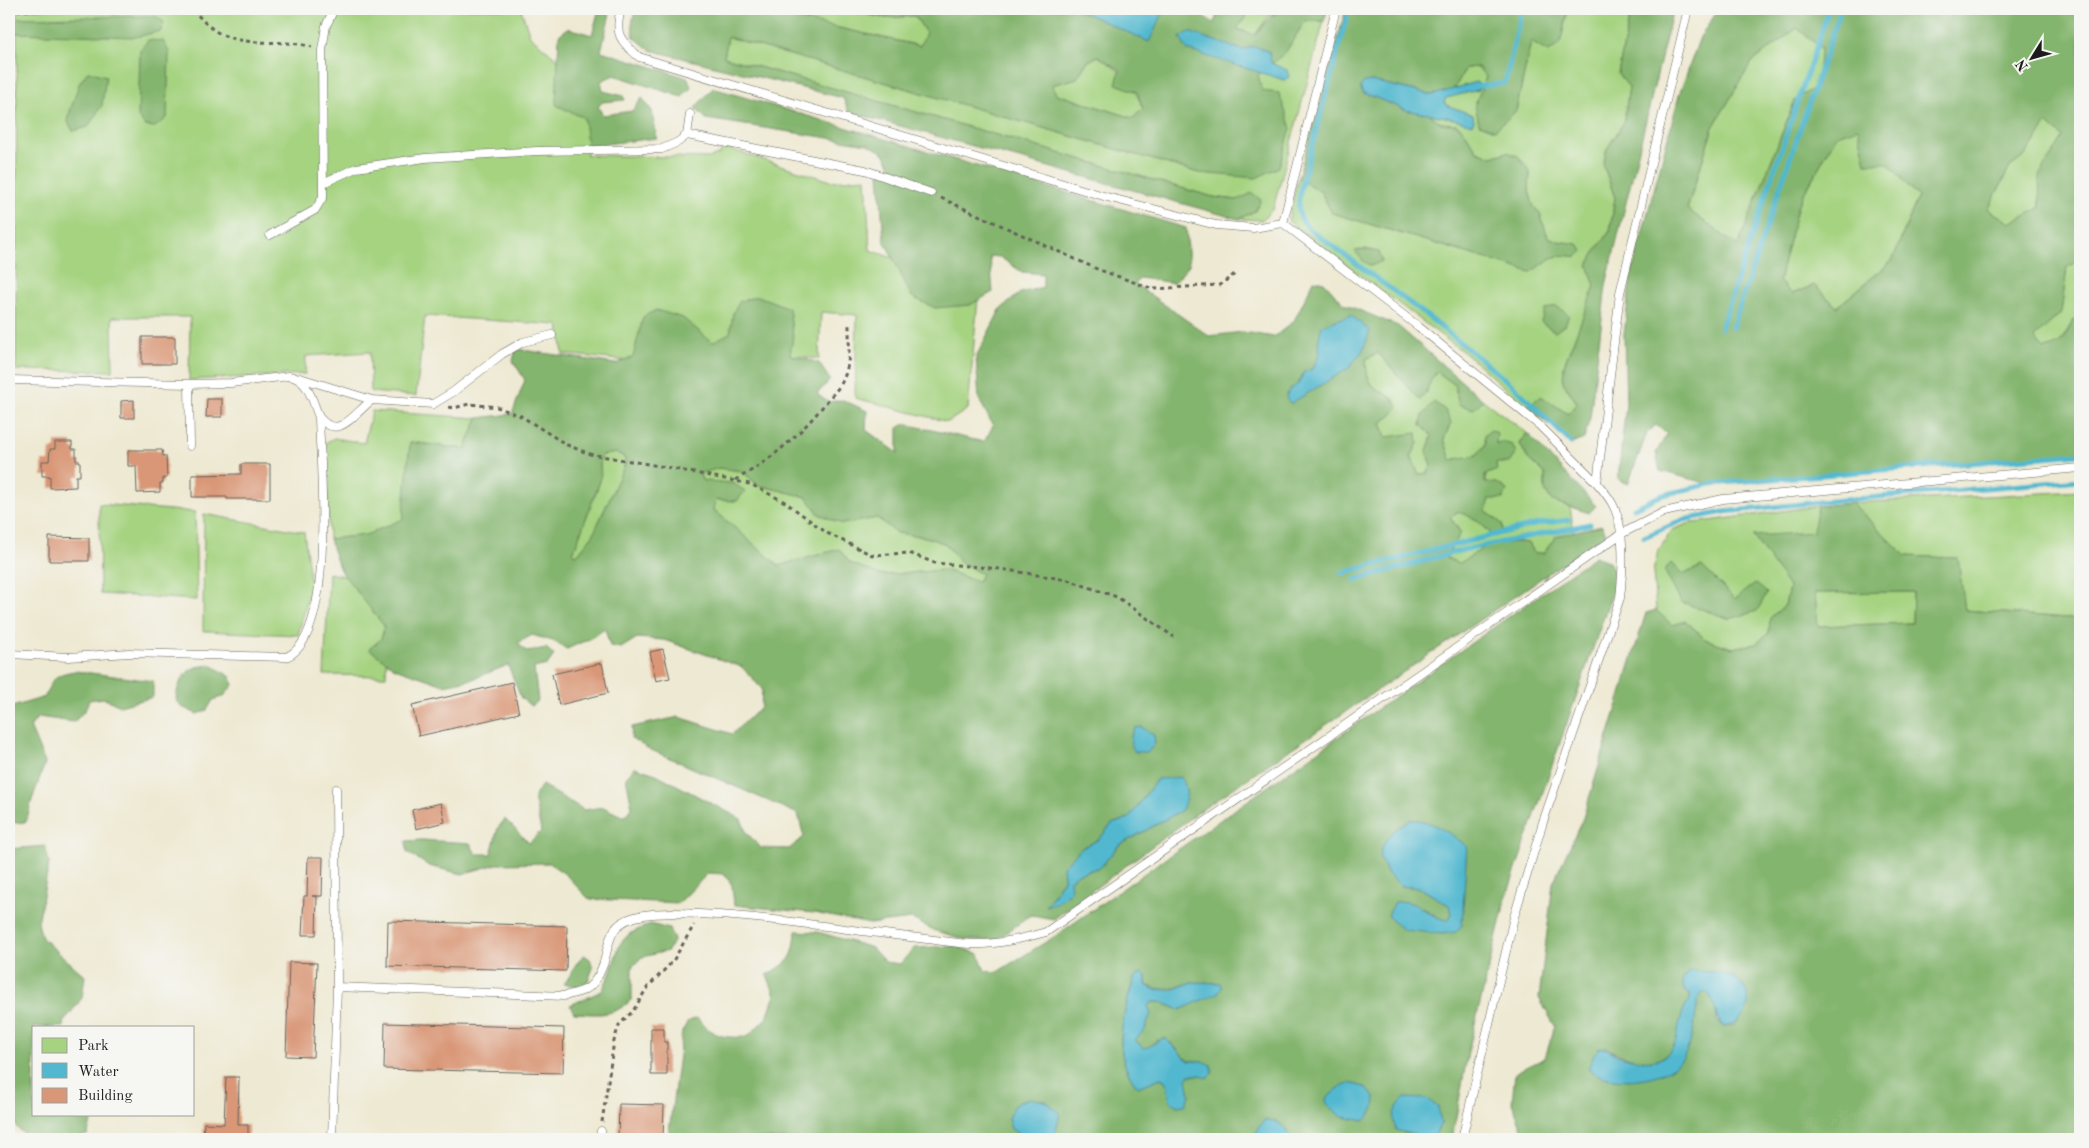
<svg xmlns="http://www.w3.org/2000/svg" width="2089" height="1148" font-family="'Old Standard TT',serif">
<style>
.green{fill:#a5d380;stroke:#60784e;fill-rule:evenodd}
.forest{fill:#84b56e;stroke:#506845;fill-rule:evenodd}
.water{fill:#51b8cf;stroke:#366a76}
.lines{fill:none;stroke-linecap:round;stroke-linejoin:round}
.stream{stroke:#51b8cf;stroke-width:5}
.building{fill:#d99777}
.lane-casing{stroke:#66645c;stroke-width:9}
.path{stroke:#66645c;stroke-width:3;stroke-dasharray:4 4;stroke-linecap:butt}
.lane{stroke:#fff;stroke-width:8}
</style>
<rect width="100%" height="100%" fill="#f6f6f2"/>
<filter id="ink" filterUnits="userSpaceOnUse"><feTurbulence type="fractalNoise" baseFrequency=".02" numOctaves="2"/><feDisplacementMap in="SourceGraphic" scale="10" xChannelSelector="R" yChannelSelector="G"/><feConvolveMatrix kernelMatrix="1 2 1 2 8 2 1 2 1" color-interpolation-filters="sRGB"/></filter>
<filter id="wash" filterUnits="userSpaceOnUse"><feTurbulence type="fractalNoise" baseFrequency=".0096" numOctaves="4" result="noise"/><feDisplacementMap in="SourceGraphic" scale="20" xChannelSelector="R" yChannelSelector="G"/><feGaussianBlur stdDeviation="1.12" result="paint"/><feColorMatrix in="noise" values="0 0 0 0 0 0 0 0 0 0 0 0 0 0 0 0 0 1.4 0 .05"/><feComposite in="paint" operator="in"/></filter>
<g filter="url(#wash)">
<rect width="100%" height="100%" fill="#eee9d2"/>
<path class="green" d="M17,9H521L530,36L588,84L587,155L710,158L720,154L723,147L831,181L866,178L870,250L910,264L981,265L968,409L948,422L855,398L857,315L821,312L819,359L705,344L676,366L563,354L559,325L425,316L416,396L371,392L370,352L306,356L305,374L189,380L190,317H112L113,371L16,370Z
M761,9H838L886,18L915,16L926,33L921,46L762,11Z
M1248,9H1282L1268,17L1255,35L1236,29L1245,18Z
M1568,9H1631L1618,73L1629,87L1624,122L1607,149L1603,164L1615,198L1610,231L1596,250L1595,286L1564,365L1563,382L1577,403L1568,414L1541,397L1526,407L1470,357L1288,221L1298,178L1321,191L1332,213L1531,272C1551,260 1552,252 1577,257L1578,245L1558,241L1548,237L1540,214L1533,205L1529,191L1530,171L1507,152L1492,157L1477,151L1462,128L1456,124L1441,123L1429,114L1446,117L1473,115L1446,105L1444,102L1446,98L1478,90L1481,87L1476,82L1454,89L1466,68L1478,67L1486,77L1475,105L1516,111L1531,42L1560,44Z
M1305,21H1324L1273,209L1262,220L1238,219L1255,211L1237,200L1213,197L724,57L728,37L1199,173L1262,91L1257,75L1285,53Z
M1797,28L1821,48L1817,86L1795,100L1738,247L1687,210L1713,127L1752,62Z
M1098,56C1121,71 1133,82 1143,109L1133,118L1056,94L1051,85L1077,78L1087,62Z
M2047,123L2063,137L2040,176V208L2010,223L1988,209L2010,167L2025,156Z
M1858,127L1918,197L1892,261L1837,307L1814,285L1792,294L1779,281L1798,204L1837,135Z
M2080,260V319L2073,321L2058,346L2044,349L2034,338L2061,313L2067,266Z
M1378,353L1389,365L1427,393L1430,379L1437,372L1454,384L1474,409L1483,400L1527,433L1520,444L1528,459L1545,474C1544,498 1548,500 1570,507L1574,532L1556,536L1544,553H1534L1529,543L1518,542L1488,545L1460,564L1445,557L1461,533L1450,517L1459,511L1477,520L1495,537L1502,524L1486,511C1490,496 1486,496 1485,483C1483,467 1504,459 1516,453L1512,445C1502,442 1495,446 1485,445L1477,455L1451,460L1444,439L1432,436L1427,451L1432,465L1428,473L1419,474L1411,457L1418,443L1386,437L1381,423L1392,415L1394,399C1373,389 1366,383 1366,359Z
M372,411L478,418L465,449L410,442L404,519L366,535L329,539L325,443L334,438L364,443Z
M616,453L623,456L626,462L593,535L577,556L573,553L600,481C602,471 598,463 602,455Z
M719,468L742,471L758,485L807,497L819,514L842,524L877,518L897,533L926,537L946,544L959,561L982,574L978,582L945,570L880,575L850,563L839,549L779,566L713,509L716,500L737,501L733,483L703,481L699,473Z
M2080,491V619L1965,610L1957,558L1906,556L1852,503Z
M99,504L195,512L197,600L100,594Z
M1818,506L1814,532L1789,587L1785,605L1770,618L1769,633L1756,644L1732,648L1705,639L1686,621L1672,626L1656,610L1653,572L1658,551L1672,530L1687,524ZM1671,563L1684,574L1702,566L1735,599L1664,570Z
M204,514L304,532L311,587L298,635L203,631Z
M329,573L389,586L386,676L324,675Z
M1913,592L1912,623L1817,626L1815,593Z"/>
<path class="forest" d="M599,9H611L601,51L688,78L691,88L682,97L614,75L601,81L603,91L623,96L625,100L602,102L598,107L603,115L632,111L642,98L652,111L657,138L587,146L584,118L556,105L559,35L568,28L592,35Z
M635,9H761L762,11L920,46L926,33L915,16L886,18L838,9H1076L1080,11L1163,13L1136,9H1192L1214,23L1219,9H1248L1245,18L1237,29L1255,35C1280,1 1289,9 1328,9L1324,21H1305L1285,53L1258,75L1262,91L1279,93L1291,128L1279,167L1256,178L1199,173L728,37L724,57L1213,197L1237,200L1252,193L1261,200L1255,211L1238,219L849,112L843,98L650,50L634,37L632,24ZM1098,56L1120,70L1116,84L1137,92L1143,109L1133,118L1056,94L1052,85L1077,78L1087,62Z
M1346,9H1568L1560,44L1548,52L1531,42L1516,111L1495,130L1479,124L1475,105L1486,77L1478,67L1466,68L1454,89L1433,95L1372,81L1364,93L1409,111L1429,114L1441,123L1456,124L1462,128L1477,151L1492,157L1507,152L1518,156L1530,171L1529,191L1533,205L1540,214L1548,237L1558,241L1578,244L1583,251L1577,257C1552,252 1551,260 1531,272L1332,213L1321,192L1298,178Z
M1631,9H1673L1606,285L1590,418L1584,439L1571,444L1559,432L1526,407L1541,396L1568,414L1577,403L1563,382L1564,365L1595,286L1588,265L1596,250L1610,231L1615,198L1603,164L1607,149L1624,122L1629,87L1618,74Z
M1719,9H2080V260L2067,267L2061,313L2034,338L2044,349C2064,345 2064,338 2073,321L2080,319V454L1710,484L1660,471L1656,453L1667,434L1656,425L1647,433L1628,484L1618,479L1626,404L1624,334L1631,276L1680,92L1700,37ZM1797,28L1821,48L1817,86L1795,100L1738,246L1687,209L1713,127L1752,62ZM2047,123L2063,137L2039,176L2040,208L2010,223L1988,209L2010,167L2025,156ZM1858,128L1866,163H1888L1918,197L1892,261L1837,307L1814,285L1792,294L1779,281L1798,204L1837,135Z
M155,16L164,22L161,31L136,37L15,33L14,25L18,18Z
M148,40L163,41L169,52L167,118L155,127L145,126L138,117L140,51Z
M88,71L106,76L102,105L88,127L73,131L67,120L79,84Z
M713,88L1186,228L1189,265L1174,283L1140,278L1135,284L1209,336L1243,332L1274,337L1294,321L1314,280L1324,282L1344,304L1398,326L1483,400L1474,409L1459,405L1454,384L1437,372C1428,381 1429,391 1420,400L1378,353L1366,359C1366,399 1388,385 1398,407L1392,415L1381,423L1386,437L1417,433L1418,443L1411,457L1419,474L1428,473L1432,465L1427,451L1432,436L1421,425L1423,415L1434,402L1445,410L1451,423L1444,439L1451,460L1477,455L1485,445V435L1491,430L1497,433L1496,445L1502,442L1512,445L1516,453L1509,463H1496L1497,470L1485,475V483H1497L1507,490L1503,499H1489L1486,511L1502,524L1503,533L1495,537L1477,520L1458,511L1450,518L1461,533L1445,558L1460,563L1488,545L1518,542L1529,543L1534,553H1544L1556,536L1602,525L1606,534L1197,813L1054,919L1031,915L996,940H967L936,931L912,919L870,924L814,913L734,905L732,885L724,874L708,873L679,903L589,899L565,874L549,863L497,864L462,874L429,866L407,852L406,841L422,840L470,843L476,854H491L498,828L505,819L529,843L541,831L534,797L542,785L584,810L603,807L624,817L632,807L626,777L635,767L656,774L741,819L746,832L761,848L789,849L804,837L798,814L649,749L631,738L632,727L679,717L732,734L761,707L762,689L742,667L664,640L637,638L621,648L610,646L605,629L589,639L567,649L553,641L532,635L518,643L527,652L546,648L554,655L547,665L534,668L538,701L531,706L521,698L508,665L473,679L444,685L395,668L369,649L381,639L384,626L340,570L329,539L366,535L403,519L410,442L465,449L478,418L512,414L525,380L513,361L516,349L616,364L633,357L643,317L656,310L683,318L712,342L730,333L733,313L740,301L758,296L789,308L793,336L790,355L819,363L830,380L817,394L828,402L843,400L867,411L866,430L898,453V428L905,424L984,442L993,426L979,399L976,357L1000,310L1020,293L1043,287V274L1022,272L1000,257L990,256L993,292L970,305L935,308L912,297L884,240L879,174L892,168L884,153L868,144L706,119L695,108ZM1318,342L1349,368L1298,384L1304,372L1313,369L1320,352ZM616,453L623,456L626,462L593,535L577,555L573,553L600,481C602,471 598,463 602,455ZM719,468L742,471L758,485L807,497L819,514L842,524L877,518L897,533L926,537L946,544L959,561L982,574L978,582L945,570L880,575L850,563L839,549L779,566L713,509L716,500L737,501L745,491L733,483L703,481L699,474ZM1157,779L1182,810L1118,846L1101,867L1077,874L1070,880L1057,888L1064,879L1082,848L1099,839L1112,824L1129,818Z
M1366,249L1379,252L1382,261L1371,266L1364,262L1355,251Z
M1556,306L1569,315L1565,325L1555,332L1541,322L1545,310Z
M1527,433L1596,506L1589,513L1552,501L1545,491V474L1528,459L1520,444Z
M1852,503L1906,556L1958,558L1965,610L2080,619V1139H1526L1512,1103L1515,1073L1545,1058L1555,1026L1539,998L1553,883L1583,818L1646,613L1656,610L1672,625L1686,621L1705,639L1732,648L1756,644L1769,633L1770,618L1785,605L1789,587L1753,536L1813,532L1818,506ZM1913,592L1912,623L1818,626L1815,593ZM1728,975L1735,1025L1725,1027L1717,1021C1716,1008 1715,999 1705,991L1699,995L1688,1049L1608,1079L1605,1047C1623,1058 1659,1071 1673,1047C1677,1040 1679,1029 1681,1021C1684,1012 1683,1007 1690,1001V994Z
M1595,556L1609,562L1617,579L1506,898L1468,1052L1452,1139H1426L1435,1135L1441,1123L1403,1133H1415L1422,1139H1291L1287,1129L1275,1120L1256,1134L1258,1139H1047L1056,1131L1011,1129L1028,1139H668L682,1032L688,1021L697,1018C714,1037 722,1038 747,1037L767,1017L775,995L767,975C791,961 794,959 796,931L818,932L872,948L885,962L900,964L914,948L956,946L979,954L985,971L997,972L1054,937ZM1466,846L1456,932L1422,907L1440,919L1448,920L1452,914L1450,906L1420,888L1401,886ZM1142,973L1146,976V985C1162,993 1176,988 1192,982L1180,1010L1161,1002H1152L1148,1006L1145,1030L1135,1040L1144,1048L1149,1047L1157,1040L1171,1043L1188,1061H1202L1200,1075H1190L1186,1079L1190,1095L1170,1101L1167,1082L1160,1078L1138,1087C1110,1055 1123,1016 1134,979L1137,975Z
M1671,563L1684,574L1702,566L1735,599L1755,583L1767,593L1757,611L1730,619L1681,602L1664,570Z
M211,665L231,677L233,685L224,696L213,700L207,710L197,714L182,707L176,700C176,688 183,673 194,668C198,666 205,666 211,665Z
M75,671L153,681V697L120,706L104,698L89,700L85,710L74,722L38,717L30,727L45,763L32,800L26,822L9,823V708L45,697C52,678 55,674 75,671Z
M45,846L49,863L38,923L42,938L85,976L82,998L63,1023L64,1027H34V1114H94L87,1135L69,1139H30L16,1127L10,1099L9,849Z
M650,924L669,929L674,939L668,951L642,957L632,967V999C613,1018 598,1014 574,1013L570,1005L602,991L609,976L620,944L629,934Z
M584,955L590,959L593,968L588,981L579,986L564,984C572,975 574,963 584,955Z"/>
<path class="water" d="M1076,9H1136L1163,13L1149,42Z
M1189,32L1242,50L1254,46L1270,52L1271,63L1287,70L1289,77L1284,80L1187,50L1180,38Z
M1372,81L1433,95L1476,82L1481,86L1478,90L1446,98L1444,102L1446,105L1473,115L1474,121L1472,124L1446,117L1409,111L1363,93L1360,87L1364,82Z
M1351,315L1370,331L1363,350L1349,368L1290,404L1286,398L1289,390L1298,384L1304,372L1313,369L1320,352L1318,342L1322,325Z
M1141,727L1154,735L1155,744L1148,752H1135C1129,742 1129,738 1135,728Z
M1181,777C1188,789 1188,797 1182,810L1118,846L1101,867L1077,874L1070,880L1071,891L1058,902L1046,906L1064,879L1063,866L1082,848L1099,839L1112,824L1129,818L1157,779Z
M1411,819C1434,821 1448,832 1467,846L1462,925L1456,932L1442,934L1404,930L1393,922L1388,915L1395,902C1418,898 1427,917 1448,920L1452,914L1450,906L1420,888L1401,886L1388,874L1379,857C1384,837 1393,830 1411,819Z
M1690,971C1702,972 1718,971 1729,975C1758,987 1753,1021 1724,1027C1712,1016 1719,1002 1705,991L1699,995C1695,1015 1694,1041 1683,1058C1668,1082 1607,1087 1588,1069L1594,1054L1599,1048C1608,1047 1612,1053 1620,1056C1638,1061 1663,1066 1673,1047C1680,1032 1679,1011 1690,1000V994L1684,990L1682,980Z
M1142,973L1146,976V985L1153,989L1171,990L1192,982L1220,983L1222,988L1218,993L1180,1010L1161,1002H1152L1148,1006L1151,1013L1145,1030L1135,1040L1144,1048C1152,1047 1156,1040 1165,1038L1188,1061H1202L1211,1065L1213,1073L1207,1078L1200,1075H1190L1187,1079L1190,1095L1185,1105L1177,1106L1170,1101L1167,1082L1161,1078L1138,1087C1110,1055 1123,1016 1134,979L1137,975Z
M1350,1083L1364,1087L1375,1096C1375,1108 1373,1113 1364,1121L1342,1117L1327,1105L1326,1099L1337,1089Z
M1029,1098L1046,1101L1060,1113L1056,1131L1047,1139H1028L1011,1129L1008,1118L1014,1105Z
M1405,1098L1427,1099L1438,1107L1441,1123L1435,1135L1422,1139C1414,1132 1406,1134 1396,1130C1391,1116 1394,1108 1405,1098Z
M1265,1120C1279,1120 1287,1127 1291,1139H1258C1255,1130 1259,1126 1265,1120Z"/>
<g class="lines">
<path class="stream" d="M1349,9L1301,187C1298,207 1295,212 1308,228L1426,315L1516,388L1571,443
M1481,86L1505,83L1522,9
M1721,328L1829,9
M1732,328L1841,9
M1634,508L1662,495L1710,484L2080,454
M1644,537L1683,520L1724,512L1820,502L2080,480
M1341,573L1538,524L1569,520
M1355,580L1463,550L1590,524"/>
</g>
<g id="blocks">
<path class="building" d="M142,337H175V364H142Z
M207,399H222V417H206Z
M134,400V418H121V401Z
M55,442H72V449H76V461H80V476H76V487L50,488V476H42V461H49L50,449H55Z
M128,450H162L163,456H166L167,478H163V483H160V492L137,493L136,466H128Z
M241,464H270V499H227V497H192V475L241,474Z
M49,537L89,538V561H49Z
M663,649L670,678L656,681L650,652Z
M602,663L608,693L559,705L552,674Z
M512,682L519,713L419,736L412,705Z
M441,803L445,822L416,829L412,810Z
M308,857H323L322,896H312H317L316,935H302L304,896H307Z
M388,921L567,926L566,971L387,966Z
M289,962L317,963L313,1057L286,1056Z
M385,1023L564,1028L563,1073L384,1069Z
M651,1028H664V1042H667V1075H651Z
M226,1077H239L238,1125H248V1139H203L204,1123L224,1124Z
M619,1104L664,1105L663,1139H618Z"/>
</g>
</g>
<g filter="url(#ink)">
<use href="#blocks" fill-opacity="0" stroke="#66645c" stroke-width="1"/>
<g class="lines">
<g class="lane-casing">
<path id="lane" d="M621,9C614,35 620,40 639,57L1107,197L1216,225L1253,228L1283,223L1419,327L1540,426L1597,483
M687,135L865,170L931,193
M323,183L356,168L425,158L537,151L662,149L678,142L687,135L690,114
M1283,223L1336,9
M270,235L315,210L323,197L322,50L326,26L334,9
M300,378L372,400
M9,380L189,384L231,383L289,376C309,379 312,401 319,417C320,465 337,637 286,657L129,653L69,657L9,654
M189,384L190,446
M319,417C339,442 355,412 372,400L433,404L453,392L502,354L523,342L552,335
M337,987L564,996C574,993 587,992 594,982C616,954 596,923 644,915C668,911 695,914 719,915C786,919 852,931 919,938C939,940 962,945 983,944C1004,943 1025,938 1046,932L1621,534L1664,512L1723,499L2080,468
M332,1139L337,987L336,789
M601,1139V1131
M1462,1139L1514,917L1543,822L1620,598C1623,571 1626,530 1613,505C1609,497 1603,490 1597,483L1620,293L1688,9"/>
</g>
<path class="path" d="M193,9C200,18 208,27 219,33C246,48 283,38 312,47
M9,10L114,13L145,9
M941,198L1097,269L1153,289L1220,285L1236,273
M449,407L454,408L469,404L497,407L521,416L567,445L590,454L665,467L750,484L785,502L827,533L872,555L909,553L935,563L1001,569L1068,580L1117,597L1174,637
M735,480C772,460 802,433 828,400C833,394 839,388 842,382C851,365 849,343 849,325
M602,1122L614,1041L619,1025L633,1011L647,988L673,961L694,925"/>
<use href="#lane" class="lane"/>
</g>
</g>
<rect width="2089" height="1148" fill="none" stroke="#f6f6f2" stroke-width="30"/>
<rect x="32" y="1026" width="162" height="90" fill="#f6f6f2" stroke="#9f9f9c"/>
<rect x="42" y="1038" width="25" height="15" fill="#a5d380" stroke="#9f9f9c"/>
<text x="78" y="1050" font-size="15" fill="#1c1c1c">Park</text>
<rect x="42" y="1063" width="25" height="15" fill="#51b8cf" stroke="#9f9f9c"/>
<text x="78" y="1076" font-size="15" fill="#1c1c1c">Water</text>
<rect x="42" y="1088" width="25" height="15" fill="#d99777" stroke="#9f9f9c"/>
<text x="78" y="1100" font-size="15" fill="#1c1c1c">Building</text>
<g transform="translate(2032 58) rotate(233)" stroke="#f6f6f2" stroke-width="4" paint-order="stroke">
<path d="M0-4L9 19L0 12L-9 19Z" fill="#1c1c1c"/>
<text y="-8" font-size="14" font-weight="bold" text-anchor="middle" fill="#1c1c1c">N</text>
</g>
</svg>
